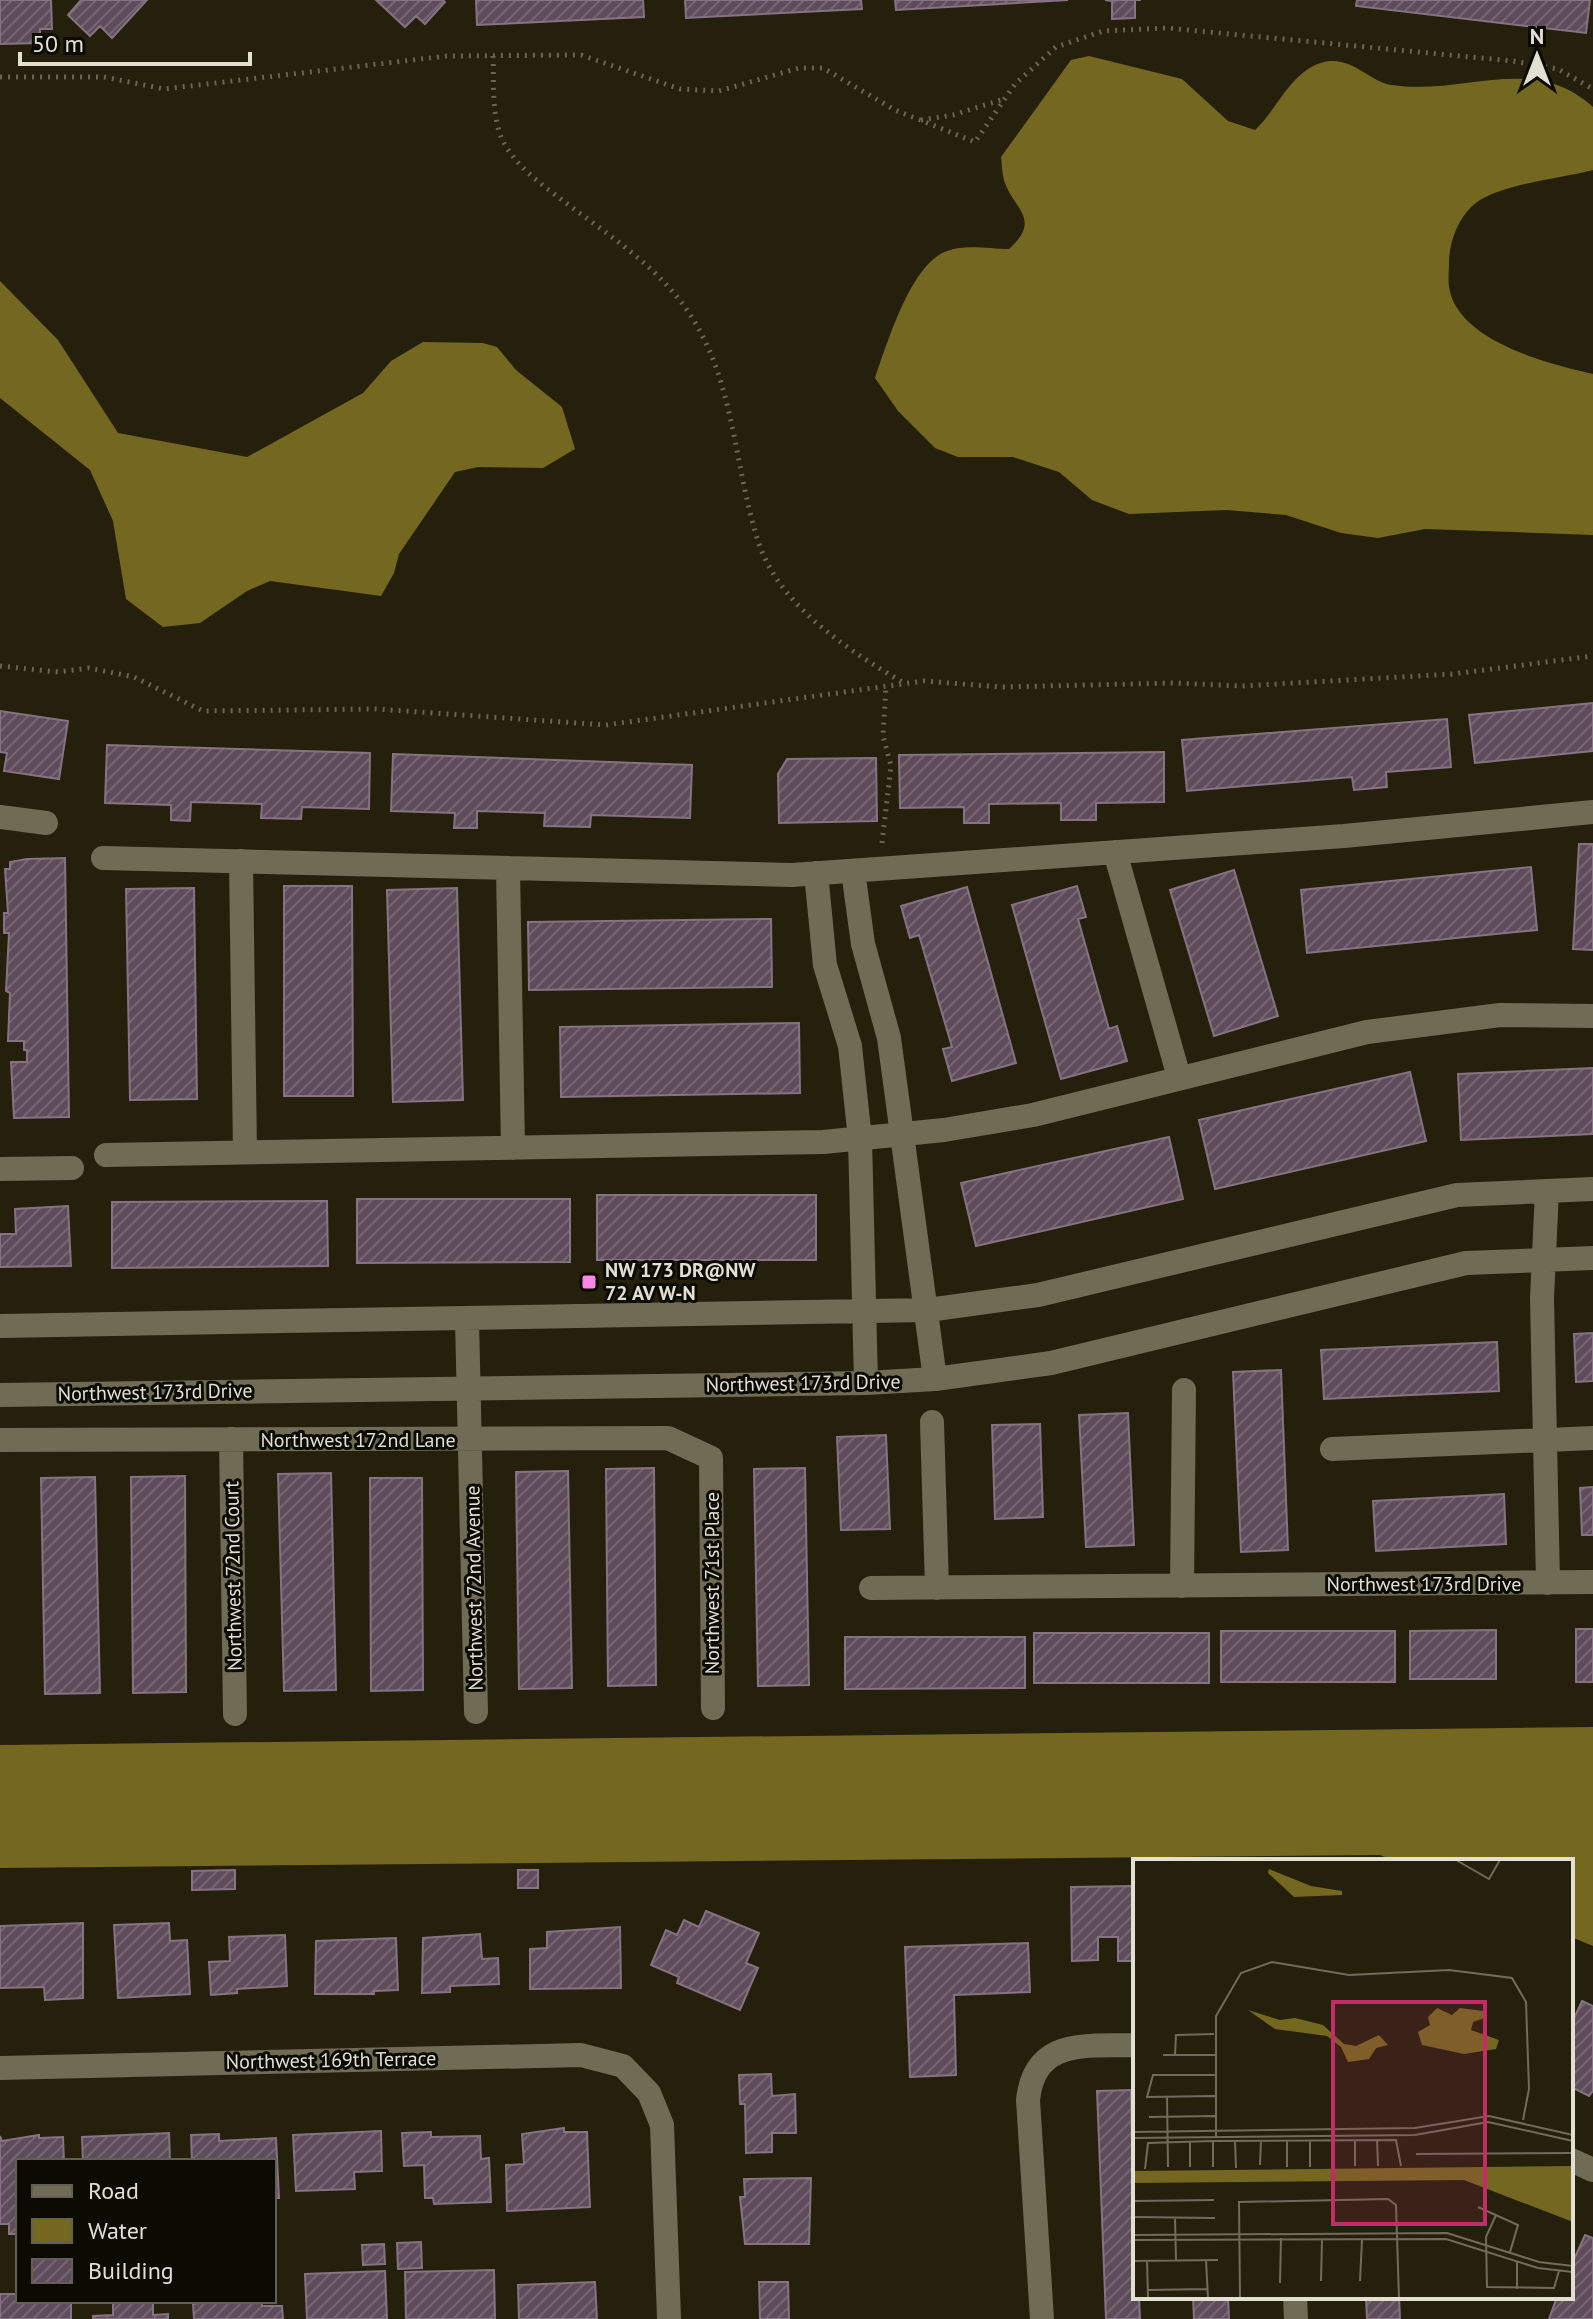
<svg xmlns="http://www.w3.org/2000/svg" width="1593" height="2319" font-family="'PT Sans',sans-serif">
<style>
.water{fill:#74671f}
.building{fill:url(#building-hatch);stroke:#867282;stroke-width:2}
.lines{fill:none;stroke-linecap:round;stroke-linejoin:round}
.path{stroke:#686554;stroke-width:5;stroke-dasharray:2 6;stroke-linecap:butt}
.minor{stroke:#6f6b54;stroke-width:24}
.poi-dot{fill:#f987e8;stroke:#0b0a03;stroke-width:3}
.labels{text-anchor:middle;stroke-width:6;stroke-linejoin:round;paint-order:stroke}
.poi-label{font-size:20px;font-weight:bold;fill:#e2dfd3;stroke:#0b0a03;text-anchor:start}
.street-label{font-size:20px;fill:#e2dfd3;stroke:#0b0a03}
.inset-road{fill:none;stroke:#706c5c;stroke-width:2}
.view{fill:#c52c67;fill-opacity:0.15;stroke:#c52c67;stroke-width:4}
.inset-edge{fill:none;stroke:#e2dfd3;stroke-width:4}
</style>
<defs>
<pattern id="building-hatch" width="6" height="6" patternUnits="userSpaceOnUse" patternTransform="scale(2)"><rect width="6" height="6" fill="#5f4c5b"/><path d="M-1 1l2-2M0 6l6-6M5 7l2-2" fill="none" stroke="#766572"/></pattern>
</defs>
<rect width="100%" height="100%" fill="#24200c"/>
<path class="water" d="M1089,56L1182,79L1228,121L1255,130C1279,108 1293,65 1330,61C1354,59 1371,82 1392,85C1465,96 1532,52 1593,107V170C1560,179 1495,184 1471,207C1457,221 1449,244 1449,263C1449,270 1448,279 1449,287C1457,341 1549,364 1593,374V535L1425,529L1378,538L1341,533L1286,515L1226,510L1129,514L1092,500L1059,472L1013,457H958L935,448L898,411L875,378C887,344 911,263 947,251C964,244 991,249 1009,249C1042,219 1014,209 1005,183C1002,175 1002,165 1001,157L1071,60Z
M0,281L58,340L118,433L247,457L363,393L391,361L423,342L483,343L497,347L516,370L562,407L575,449L543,468L478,467L455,472L399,554L394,573L381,596L270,581L247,591L200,623L163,627L126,599L113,521L90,470L0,398Z
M1593,1727V1946L1571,1937V1861H1395L1380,1855L0,1868V1745Z"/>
<path class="building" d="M0,0H51L52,29H40V43L0,44Z
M81,0H147L112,38L100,26L90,36L68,15Z
M376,0H443L445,2L425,24L416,16L405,27Z
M476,0H643L644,17L477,25Z
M685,0H861L862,9L686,18Z
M895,0H1068L896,10Z
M1105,0H1141H1135V18L1112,19V1Z
M1357,0H1590L1586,33L1356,6Z
M1593,703V751L1475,763L1469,715Z
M0,711L68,721L59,779L4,771L7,753L0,752Z
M1447,719L1451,767L1386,772L1387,787L1354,790L1352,777L1187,791L1182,740Z
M107,745L370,753L369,809L302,807L301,819L261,818L262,804L191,802L190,821L171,820V805L105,803Z
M1164,752V802L1096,803V820H1061V803L989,804V823H964V807L900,808L899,755Z
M393,754L692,765L690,818L591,815L590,827L544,826L545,813L477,811V828H454L455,813L391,811Z
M876,758L877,821L779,823L778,774L787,759Z
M1579,844H1593V950L1573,949Z
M65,858L69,1117L14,1118L11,1062H27V1050H24V1041H8L10,993L6,991L9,933H4V913H8L5,869H10V862L27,859Z
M1531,867L1537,930L1307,953L1301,890Z
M1234,870L1278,1016L1214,1036L1170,890Z
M284,886H352L353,1096H284Z
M1077,886L1086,917L1078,919L1109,1029L1117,1026L1127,1061L1061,1079L1012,905Z
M967,887L1016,1063L952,1081L943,1049L952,1047L919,935L910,938L901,906Z
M194,888L197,1099L130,1100L126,889Z
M457,888L463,1100L393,1102L387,890Z
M771,919L772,987L529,990L528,922Z
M799,1023L800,1093L561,1097L560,1027Z
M1593,1068V1134L1461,1140L1458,1074Z
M1410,1072L1426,1141L1215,1189L1199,1120Z
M1169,1137L1183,1199L976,1246L961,1183Z
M597,1195H816V1260H597Z
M357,1199H570V1262L357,1263Z
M327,1201L328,1266L112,1268V1202Z
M68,1206L71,1266L0,1267V1234H16L15,1209Z
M1593,1333V1381L1576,1382L1574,1334Z
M1497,1342L1499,1391L1324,1399L1321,1350Z
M1281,1370L1288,1550L1241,1552L1233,1372Z
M1128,1413L1134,1545L1086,1547L1079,1415Z
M1040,1424L1043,1517L995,1519L992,1425Z
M886,1435L890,1529L841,1530L837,1437Z
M654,1468L656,1685L608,1686L606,1469Z
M805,1468L809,1685L758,1686L754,1469Z
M568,1471L572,1688L519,1689L516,1472Z
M331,1473L336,1690L284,1691L278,1474Z
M185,1476L186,1692L133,1693L131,1477Z
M95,1477L100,1693L45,1694L41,1478Z
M370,1478H422L423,1690L371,1691Z
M1593,1487V1535H1582L1580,1488Z
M1504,1494L1506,1544L1376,1551L1373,1501Z
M1576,1629H1593V1682H1576Z
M1496,1630V1679H1410V1631Z
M1221,1631H1395V1682H1221Z
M1034,1633H1209V1683H1034Z
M845,1637H1025V1688L845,1689Z
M235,1870V1889L192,1890V1871Z
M518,1870H538V1888H518Z
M1135,1886V1961H1118V1937H1098V1960L1072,1961L1071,1887Z
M706,1911L759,1933L746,1963L758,1968L740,2010L677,1983L679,1977L651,1965L666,1930L677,1935L684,1920L699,1927Z
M83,1923V1998L45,2000L44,1987L0,1988V1926Z
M169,1923L170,1941L187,1940L190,1994L118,1998L114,1925Z
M620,1927L621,1988L530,1989V1949L547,1948V1932Z
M480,1934L482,1959L498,1958L499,1984L450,1986V1992L422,1993L423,1938Z
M285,1935L287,1986L237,1989V1993L211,1995L209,1962L230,1961L229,1937Z
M396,1938L398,1990L374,1991V1994H315L316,1941Z
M1028,1943L1030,1992L954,1995L956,2075L910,2077L905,1947Z
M1582,2001L1593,2006V2091L1589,2096L1571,2087V2025Z
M771,2074L772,2096L795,2094L796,2133H772V2152L746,2153L745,2104H740L739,2075Z
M1131,2090L1135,2297H1139L1140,2319H1106L1097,2091Z
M564,2128V2132H587L590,2207L507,2211L506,2165L524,2164L522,2134Z
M381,2131L382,2171L354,2172L355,2189L296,2191L293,2135Z
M431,2132V2137L480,2136L481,2159L489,2158L491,2202L434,2204L433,2198H425L424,2165L404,2166L402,2133Z
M169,2133L170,2161H83L82,2137Z
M219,2134V2141L276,2138L279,2198H274V2161H192L191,2135Z
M39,2135V2138L63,2137L64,2161H18V2234H9V2224H0V2136L2,2141Z
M811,2178L809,2244H745L740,2197H745L744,2179Z
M1585,2235L1593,2238V2319H1549L1557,2297H1571V2266Z
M421,2242L422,2268L398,2269L397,2243Z
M384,2244L385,2264L363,2265L362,2245Z
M494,2270L495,2319H406L405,2272Z
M385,2271L387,2319H307L305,2274Z
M595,2282L597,2319H519L518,2285Z
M759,2282H788L789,2319H760Z
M0,2294H18V2301H71V2319H0Z
M1193,2297H1228L1229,2319H1194Z
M1366,2297H1399L1400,2319H1367Z
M113,2301H153V2315L168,2314V2319H93V2316L113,2315Z
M211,2301H262V2306H282L283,2319H194L193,2304Z"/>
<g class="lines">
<path class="path" d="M493,56C494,83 491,121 505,145C520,170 544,186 566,203C611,237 660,268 691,316C735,384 734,466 758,541C779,606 847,649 902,682
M0,77H104L164,89L447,56L581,55L680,89L719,91L799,68H823L895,110L975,142L1015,84L1056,47L1103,31L1167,28L1513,61L1558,69L1593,89
M921,120L953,115L1004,99
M0,666L58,672L89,668L134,677L203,711L376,709L606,725L924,681L1001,687L1174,683L1242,686L1453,674L1593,656
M882,843L891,766L883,736L886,686"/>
<path class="minor" d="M0,817L46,823
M1115,852L1179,1077
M103,858L792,875L1344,836L1593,812
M241,861L245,1152
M508,868L513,1148
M853,871L863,944L889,1038L935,1379
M816,873L825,965L850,1046L860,1139L866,1383
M106,1155L823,1142L944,1130L1033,1115L1367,1032L1500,1015L1593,1016
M0,1169L72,1168
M1547,1191L1542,1298L1548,1583
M467,1320L476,1712
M0,1326L928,1310L1038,1295L1457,1195L1593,1189
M0,1395L866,1383L935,1379L1051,1363L1466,1263L1593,1258
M932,1422L937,1588
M231,1439L235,1714
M0,1440L668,1438L711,1458L713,1708
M1332,1449L1593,1438
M1182,1586L1184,1390
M871,1588L1593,1582
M0,2068L581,2055L623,2066L649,2093L662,2125L669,2319
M1571,2160L1593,2170
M1295,2297L1296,2319
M1042,2319L1028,2100C1035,2037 1086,2047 1135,2045"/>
</g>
<rect class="poi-dot" x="581" y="1274" width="16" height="16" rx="4"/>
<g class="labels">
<g class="poi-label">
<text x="605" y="1277">NW 173 DR@NW<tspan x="605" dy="23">72 AV W-N</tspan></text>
</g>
<g class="street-label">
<text transform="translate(803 1383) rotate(-1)" y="7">Northwest 173rd Drive</text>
<text transform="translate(155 1392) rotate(-1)" y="7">Northwest 173rd Drive</text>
<text x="358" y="1447">Northwest 172nd Lane</text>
<text transform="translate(233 1576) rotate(-91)" y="7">Northwest 72nd Court</text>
<text transform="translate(712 1583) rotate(-90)" y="7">Northwest 71st Place</text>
<text x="1424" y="1591">Northwest 173rd Drive</text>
<text transform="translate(474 1588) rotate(-91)" y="7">Northwest 72nd Avenue</text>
<text transform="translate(331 2060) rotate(-1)" y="7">Northwest 169th Terrace</text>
</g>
</g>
<g transform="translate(1133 1859)">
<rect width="440" height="440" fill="#24200c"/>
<path d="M136,10L178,27L209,32V36L161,38L135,14ZM304,149L319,156L327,149L350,152L354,158L340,163L338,171L366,181L363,190L331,195L289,186L285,173L297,166L295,158ZM115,151L147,161L162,159L190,166L211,185L223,187L246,176L255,186L243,189L236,200L215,203L208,188L194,177L142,170ZM440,307V363L331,321L0,324V312Z" fill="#74671f"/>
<path class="inset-road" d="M323,1L356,20L367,1M30,196H82M42,196L43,176L81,175M82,216H20L14,238L82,237M34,238L35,308M16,258L82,257M0,273L282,269L356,257L440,276M83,278V157L108,114L139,103L216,116L316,111L379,119L393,143L396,230L390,261M0,279L282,276L355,263L440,282M244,280L245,307M128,281L127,306L128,282M154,281V308M177,281V308M199,281L200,308M222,281V307M80,282V308M102,282L103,309M57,283V308M283,295L440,294M12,310L15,284L80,282L263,281L268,307M2,342L81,341M345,348L385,366L377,393M363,356L353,378L354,428L421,429L426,412M0,358L82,359M42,360L43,401M0,376L314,374L406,403L440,407M0,381L313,380L405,409L440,413M14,401L15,439M73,401L75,439M0,402L85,401M188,422L189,381M227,422L229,381M147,424L148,379M384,430V402M15,431L74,430M107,439L106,343L255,340L263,346L266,439"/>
<path class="view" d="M200,143H352V365H200Z"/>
<rect width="440" height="440" class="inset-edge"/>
</g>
<rect x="16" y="2159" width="260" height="144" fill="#0b0a03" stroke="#615f56" stroke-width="2"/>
<rect x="32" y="2185" width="40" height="12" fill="#6f6b54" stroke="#615f56" stroke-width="2"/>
<text x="88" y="2199" font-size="24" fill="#e2dfd3">Road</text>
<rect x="32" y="2219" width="40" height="24" fill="#74671f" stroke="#615f56" stroke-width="2"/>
<text x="88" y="2239" font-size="24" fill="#e2dfd3">Water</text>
<rect x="32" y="2259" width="40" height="24" fill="url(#building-hatch)" stroke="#615f56" stroke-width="2"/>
<text x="88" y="2279" font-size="24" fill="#e2dfd3">Building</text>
<g transform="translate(1537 56)" stroke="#0b0a03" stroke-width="6" paint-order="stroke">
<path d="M0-6L14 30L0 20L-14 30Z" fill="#e2dfd3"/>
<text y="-12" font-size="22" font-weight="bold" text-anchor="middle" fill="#e2dfd3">N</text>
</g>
<path d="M20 52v12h230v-12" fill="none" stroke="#e2dfd3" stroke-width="4"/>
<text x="32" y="52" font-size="24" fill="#e2dfd3" stroke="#0b0a03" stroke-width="6" paint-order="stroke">50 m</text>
</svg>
